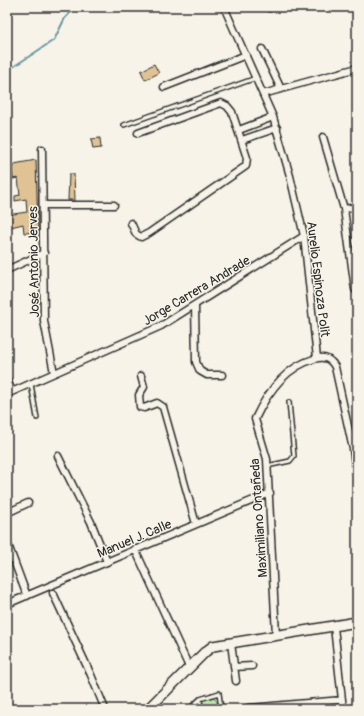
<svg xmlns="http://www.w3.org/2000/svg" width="364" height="716" font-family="Pangolin,sans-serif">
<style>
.park{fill:#b7e8a7;stroke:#718a69}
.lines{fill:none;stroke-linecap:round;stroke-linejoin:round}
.stream{stroke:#6996a3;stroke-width:2}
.building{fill:#dfc394;stroke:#2b2b2b}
.lane-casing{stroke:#2b2b2b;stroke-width:6}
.street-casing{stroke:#2b2b2b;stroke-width:9}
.secondary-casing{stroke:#2b2b2b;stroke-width:12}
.lane{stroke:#f7f3e8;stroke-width:3}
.street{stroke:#f7f3e8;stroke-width:6}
.secondary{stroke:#f7f3e8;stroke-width:9}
.labels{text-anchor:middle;stroke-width:3;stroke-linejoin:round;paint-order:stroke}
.street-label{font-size:13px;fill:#2b2b2b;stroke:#f7f3e8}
</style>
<rect width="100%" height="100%" fill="#f7f3e8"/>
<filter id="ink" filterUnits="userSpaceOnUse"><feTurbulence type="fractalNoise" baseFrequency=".025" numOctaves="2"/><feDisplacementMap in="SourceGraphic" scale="8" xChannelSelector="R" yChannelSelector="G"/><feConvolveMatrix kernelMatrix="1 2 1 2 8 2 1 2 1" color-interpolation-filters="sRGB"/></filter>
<g filter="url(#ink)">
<path class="park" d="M211,692L221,709H193Z"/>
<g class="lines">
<path class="stream" d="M7,73L13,67L54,40L65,18L76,7"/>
</g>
<path class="building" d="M154,64L159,73L145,80L141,71Z
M100,138L101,148L93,149L91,139Z
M36,160L38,232L24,233L23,224L7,228V215L27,212L26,199L15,201V196L20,195L18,178L13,179L12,166H15L14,164Z
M69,174H74L75,200H68Z"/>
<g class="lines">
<g class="lane-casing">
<path id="lane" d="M124,125L256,78
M31,384L37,418
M267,466L290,461L294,456L289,402
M200,699L201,709
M189,709L200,699L219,693L221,709"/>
</g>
<g class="street-casing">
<path id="street" d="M224,7L273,117L290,176L304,236L317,358
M269,8L272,7
M262,49L281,89
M164,87L246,55
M263,94L357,68
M239,130L273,117
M323,137L344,209L355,289L357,292
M242,140L277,128
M42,149L44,321L54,373
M43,205H114
M344,209L357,207
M131,223L136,234L141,237L149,233L246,166L247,158L232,112L227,106L221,103L138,133
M7,270L44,253
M195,305L196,362L200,371L207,375H222
M141,376L144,387L139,395L140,407L144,408L157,403L163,407L196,524
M7,380L12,391
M7,394L161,326L304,236
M58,456L91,522L107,562
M7,513L28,503
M7,542L27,596
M135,549L189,667
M53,593L91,675L105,709
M7,604L270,493
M334,627L343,709
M276,635L267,459L255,419C267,393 286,367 314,359C324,356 330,358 335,367L353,449L357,480
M231,643L236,681
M234,667L252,666
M7,705L9,709
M248,708L342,700"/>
</g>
<g class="secondary-casing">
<path id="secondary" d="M148,709L205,652L213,646L357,622"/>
</g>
<use href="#lane" class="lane"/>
<use href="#street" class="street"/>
<use href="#secondary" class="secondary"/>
</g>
</g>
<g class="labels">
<g class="street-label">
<text transform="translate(33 262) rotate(-91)" y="5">José Antonio Jerves</text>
<text transform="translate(319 279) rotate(83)" y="5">Aurelio Espinoza Polit</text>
<text transform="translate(196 290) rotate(-31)" y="5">Jorge Carrera Andrade</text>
<text transform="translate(258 518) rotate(-94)" y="5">Maximiliano Ontañeda</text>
<text transform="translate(134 538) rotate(-23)" y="5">Manuel J. Calle</text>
</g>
</g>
<rect width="364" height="716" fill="none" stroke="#f7f3e8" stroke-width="24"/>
<rect x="12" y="12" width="340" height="692" fill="none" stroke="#2b2b2b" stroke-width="1.5" filter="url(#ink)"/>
</svg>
